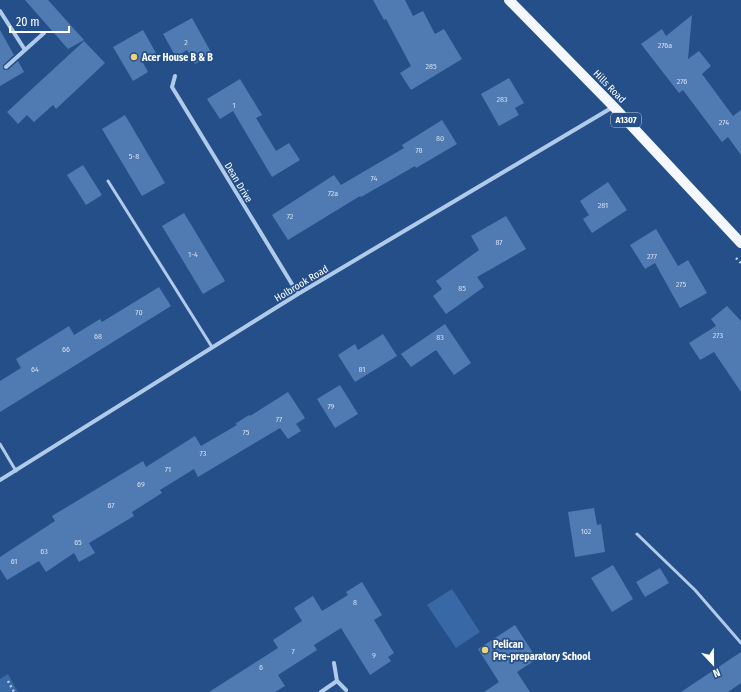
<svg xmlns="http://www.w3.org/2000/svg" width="741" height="692" font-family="'Fira Sans Condensed',sans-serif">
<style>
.green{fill:#3868a6}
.building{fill:#507bb2}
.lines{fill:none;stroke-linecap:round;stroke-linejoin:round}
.path{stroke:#b0caea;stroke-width:2.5;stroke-dasharray:2 3;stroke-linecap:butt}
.service{stroke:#b0caea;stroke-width:3}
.minor{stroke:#b0caea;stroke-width:4}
.primary{stroke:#f4f8fe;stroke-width:10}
.poi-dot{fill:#f4d174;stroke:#244f89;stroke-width:1.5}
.labels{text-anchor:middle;stroke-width:3.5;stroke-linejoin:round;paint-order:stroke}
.number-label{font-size:8px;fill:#d3deec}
.shield{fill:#244f89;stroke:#bdcadc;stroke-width:1}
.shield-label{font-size:9px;font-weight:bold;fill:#fff}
.poi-label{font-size:10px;font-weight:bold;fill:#fff;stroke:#244f89;text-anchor:start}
.street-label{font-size:10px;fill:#fff;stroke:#244f89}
</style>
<rect width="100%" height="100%" fill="#244f89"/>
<path class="green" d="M452,589L480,632L456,648L427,605Z
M8,674L18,692H0V679Z"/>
<path class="building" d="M25,0H48L84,40L68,49Z
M373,0H405L413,16L423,11L435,34L444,29L462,59L411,90L400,73L411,66L386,19L384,20Z
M692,15L688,59L699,51L711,66L702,74L733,116L741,110V155L728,137L722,142L683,90L679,93L641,44L662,29L666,36Z
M192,18L212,54L195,64L187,50L176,57L163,34Z
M0,30L14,55L3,65V69L5,70H8L18,61L24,72L0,86Z
M143,30L156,53L142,61L148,72L133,81L113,47Z
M84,41L105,63L56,109L53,105L34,122L27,115L18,124L7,112Z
M509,78L524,103L515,108L519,115L499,126L481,94Z
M240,79L262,115L256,118L276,151L289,143L300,160L272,177L233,111L220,119L207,99Z
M125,115L165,183L142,196L102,129Z
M442,120L457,144L416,168L415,166L361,197L360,196L288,240L272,215L334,175L341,185L404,148L402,145Z
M83,165L102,195L86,205L67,175Z
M608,182L627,210L592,233L583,219L589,215L580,201Z
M184,213L225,281L203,294L162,226Z
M506,216L526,249L477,277L484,287L446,314L433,296L442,289L436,281L479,250L471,236Z
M656,229L678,266L688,260L707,293L680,308L655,263L645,269L630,245Z
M159,287L171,306L0,412V381L21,368L16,359L69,326L74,335L100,319L102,322Z
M727,306L741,321V392L714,352L700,360L689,343L716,326L711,319Z
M445,324L471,363L454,375L436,350L411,367L401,354Z
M383,334L397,356L355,382L338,355L355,344L358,350Z
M340,385L358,414L335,428L317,399Z
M288,392L305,418L296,424L301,431L288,439L280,428L198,477L194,469L160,490L162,493L132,512L134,516L89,543L95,553L79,562L74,553L46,572L39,561L7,580L0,569V557L55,521L52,516L143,461L146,467L195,436L201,446L237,425L235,424L249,415L250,416Z
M594,508L597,525L601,524L605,552L575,557L568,512Z
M613,565L633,599L612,612L591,578Z
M660,568L669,583L645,597L636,582Z
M362,582L382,615L374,620L394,653L388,657L391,661L370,675L341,628L314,645L317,650L278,675L285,686L275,692H209L278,648L273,640L302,621L294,608L313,596L322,611L348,595L346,592Z
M515,625L537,659L517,672L530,692H484L499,682L478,649Z
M741,652V683L728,692H681Z"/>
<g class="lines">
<path class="path" d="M736,258L741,263
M8,681L14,692"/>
<path class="service" d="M108,181L212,347
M0,444L16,471
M637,534L695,590L741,643"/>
<path class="minor" d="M0,11L25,50
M6,67L44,33
M175,76L172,87L298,294
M0,480L298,294L613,107
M334,663L337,681L346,690
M321,692L337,681"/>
<path class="primary" d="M509,0L613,106L741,243"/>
</g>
<g class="poi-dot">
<circle cx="134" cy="57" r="4"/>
<circle cx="485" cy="650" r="4"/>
</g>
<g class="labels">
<g class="number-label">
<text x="186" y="45">2</text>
<text x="665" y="48">276a</text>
<text x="431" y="69">285</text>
<text x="682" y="84">276</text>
<text x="502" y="102">283</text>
<text x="234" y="108">1</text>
<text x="724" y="125">274</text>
<text x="440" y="141">80</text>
<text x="419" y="153">78</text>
<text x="134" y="159">5-8</text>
<text x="374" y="181">74</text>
<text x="333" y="196">72a</text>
<text x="603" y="208">281</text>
<text x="290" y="219">72</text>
<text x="499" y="245">87</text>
<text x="193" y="257">1-4</text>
<text x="652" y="259">277</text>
<text x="681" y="287">275</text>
<text x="462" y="291">85</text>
<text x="139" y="315">70</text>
<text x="718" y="338">273</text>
<text x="98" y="339">68</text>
<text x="440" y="340">83</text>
<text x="66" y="352">66</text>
<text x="35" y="372">64</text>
<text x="362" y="372">81</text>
<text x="331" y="409">79</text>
<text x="279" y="422">77</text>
<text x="246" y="435">75</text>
<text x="203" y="456">73</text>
<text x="168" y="472">71</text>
<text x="141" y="487">69</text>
<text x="111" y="508">67</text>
<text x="586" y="534">102</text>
<text x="78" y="545">65</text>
<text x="44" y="554">63</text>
<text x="14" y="564">61</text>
<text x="355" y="605">8</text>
<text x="293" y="654">7</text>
<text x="374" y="658">9</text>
<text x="261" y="670">6</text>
</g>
<rect class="shield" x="611" y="113" width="30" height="14" rx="3"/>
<g class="shield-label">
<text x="626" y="123">A1307</text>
</g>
<g class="poi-label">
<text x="142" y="61">Acer House B &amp; B</text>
<text x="493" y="648">Pelican<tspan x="493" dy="12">Pre-preparatory School</tspan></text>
</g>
<g class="street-label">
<text transform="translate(610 86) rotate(46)" y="4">Hills Road</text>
<text transform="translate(239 182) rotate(59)" y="4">Dean Drive</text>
<text transform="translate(301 283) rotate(-31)" y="4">Holbrook Road</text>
</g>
</g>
<g transform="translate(713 664) rotate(158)" stroke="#244f89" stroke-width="3" paint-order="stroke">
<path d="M0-3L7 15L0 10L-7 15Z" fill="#ffffff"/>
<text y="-6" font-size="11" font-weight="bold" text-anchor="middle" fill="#ffffff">N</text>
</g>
<path d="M10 26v6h59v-6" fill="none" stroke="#ffffff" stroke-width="2"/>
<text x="16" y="26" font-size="12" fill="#ffffff" stroke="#244f89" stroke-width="3" paint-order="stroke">20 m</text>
</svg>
